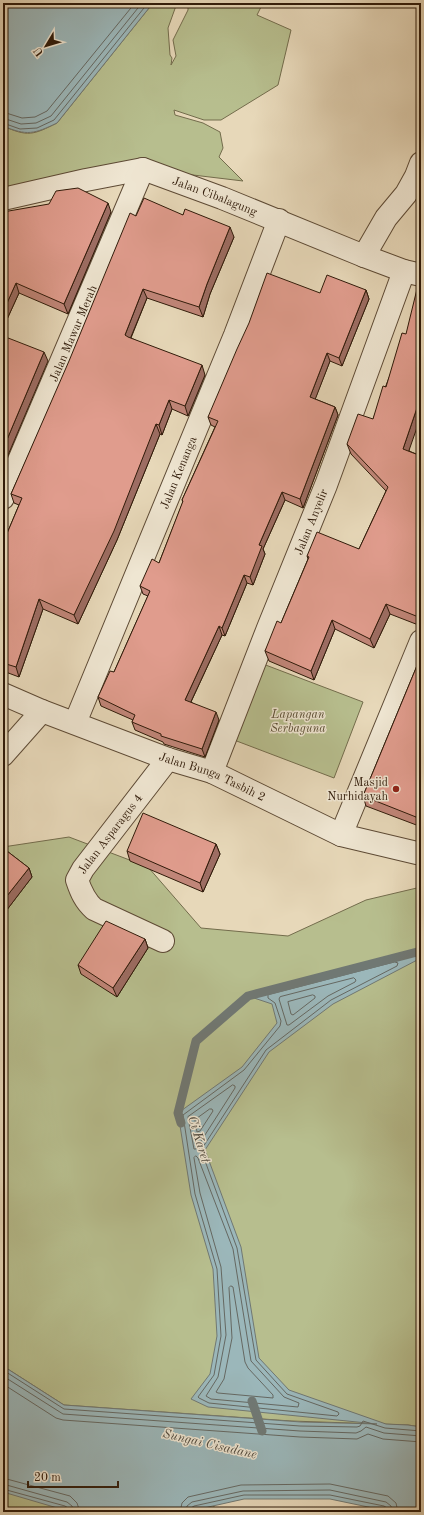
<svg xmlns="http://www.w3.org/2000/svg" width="424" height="1515" font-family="'Old Standard TT',serif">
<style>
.green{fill:#b7be8e;stroke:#736c4c}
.water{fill:#9bb7ba;stroke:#707873}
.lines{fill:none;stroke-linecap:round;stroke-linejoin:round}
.shore{stroke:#656862;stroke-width:1}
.stream{stroke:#707873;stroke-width:9}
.minor-casing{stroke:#5d4a35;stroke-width:24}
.minor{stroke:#efe6d2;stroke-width:22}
.wall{fill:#c18679;stroke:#2f1a09}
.shaded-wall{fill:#9d6d63;stroke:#2f1a09}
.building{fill:#e09c8d;stroke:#2f1a09}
.poi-dot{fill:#8f2418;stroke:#efe6d2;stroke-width:1.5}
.labels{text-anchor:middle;stroke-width:3;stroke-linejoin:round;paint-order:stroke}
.street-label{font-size:12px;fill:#2f1a09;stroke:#efe6d2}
.park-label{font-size:12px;font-style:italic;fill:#584b31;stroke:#efe6d2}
.poi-label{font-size:12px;fill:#2f1a09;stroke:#efe6d2;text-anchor:end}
.water-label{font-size:13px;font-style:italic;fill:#4f493e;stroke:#efe6d2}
</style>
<rect width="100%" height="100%" fill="#e7d8b9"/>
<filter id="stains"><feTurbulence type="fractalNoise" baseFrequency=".005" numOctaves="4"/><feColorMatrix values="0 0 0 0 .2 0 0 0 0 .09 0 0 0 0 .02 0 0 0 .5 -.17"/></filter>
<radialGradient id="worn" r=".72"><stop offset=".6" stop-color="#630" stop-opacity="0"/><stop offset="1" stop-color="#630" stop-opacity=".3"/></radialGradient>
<path class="green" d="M153,3H177L168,28L170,55L172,58L171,65L176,56L173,40L188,10V3H263L257,15L291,30L278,85L221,120H204L174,110L175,115L203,123L220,132L223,148L219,157L243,181L143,169L3,199V126C28,137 33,135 57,123Z
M263,664L363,702L334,778L234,740Z
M69,837L148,867L201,928L288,936L366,900L421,887V1427L408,1425L291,1421L64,1405L3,1366V847Z
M3,1479L203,1494L217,1510L216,1512H3Z"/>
<path class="water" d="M3,3H153L57,123C34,134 27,136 3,126Z
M421,952V958L333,1004L269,1052L205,1150L241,1247L259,1358L289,1390L386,1424L408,1425L421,1427V1512H392L330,1499H244L186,1512H71L3,1492V1366L64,1405L301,1422L377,1424L208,1407L191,1399L210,1374L217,1336L213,1269L191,1195L178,1113L242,1067L277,1023L272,1004L248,996Z"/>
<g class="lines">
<path class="shore" d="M3,112L22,118L35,117L47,111L135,3
M3,118L21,124L36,123L51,116L142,3
M3,123L20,129L37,128L54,120L148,3
M395,962L398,963L397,966L331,1000L266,1050L201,1150L237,1248L256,1360L287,1394L338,1412L339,1414L337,1416L209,1403L199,1398L198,1397L214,1375L221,1336L217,1269L195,1194L183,1115L244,1070L280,1026L281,1021L275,1003L268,998V995Z
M354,978L356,980L355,982L328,996L289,1025H287L279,999L280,997Z
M313,995L315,996V998L293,1015L291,1014L288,1002Z
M233,1085L235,1086V1088L196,1149H194L188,1117Z
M210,1109H212L213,1111L200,1131L197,1132L195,1120Z
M196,1156L198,1158L233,1249L251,1361L284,1397L299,1403L298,1407L211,1399L206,1396L218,1377L226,1335L221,1267L200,1193L194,1158Z
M231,1286L233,1287L245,1362L248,1368L273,1395V1398L218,1393L216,1392L224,1379L232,1338L229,1288Z
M3,1370L64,1409L300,1426L357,1427L360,1426L363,1421L385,1428L421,1431
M3,1376L63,1414L300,1431L356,1433L361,1431L366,1427L384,1433L421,1436
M3,1384L56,1418L63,1420L300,1437L357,1439L368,1434L383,1439L421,1442
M3,1478L70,1496L77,1503L80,1512
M3,1484L67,1502L72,1506L74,1512
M3,1489L65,1506L68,1508V1512
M180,1512L182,1503L188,1497L241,1485L330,1484L388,1496L396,1503L398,1512
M186,1512L187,1506L192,1502L243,1491L330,1490L386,1502L391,1506L392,1512
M191,1512V1508L194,1506L244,1495H330L384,1506L387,1508V1512"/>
<path class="stream" d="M181,1123L178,1113L196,1041L248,996L421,951
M252,1401L262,1431"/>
<g class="minor-casing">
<g id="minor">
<path id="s1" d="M3,199L86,180L143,169L222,198L364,256L404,271L421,275"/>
<path d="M364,256L386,218L406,194L416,176L421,163"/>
<path id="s2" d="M3,498L143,169"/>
<path id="s3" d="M3,694L42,711L168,759L212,772L341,835L421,854"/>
<path id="s4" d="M75,723L235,335L279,220"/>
<path d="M3,755L42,711"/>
<path id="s5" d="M212,772L268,628L326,485L404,271"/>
<path d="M341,835L421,641"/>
<path id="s6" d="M163,941L94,909C85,901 81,892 77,880L83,869L168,759"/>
</g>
</g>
<use href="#minor" class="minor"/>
</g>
<path class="wall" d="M3,212H111L68,314L19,293L3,328Z
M183,215L234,237L210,294L203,317L147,298L131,338L205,375L188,416L172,409L162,435L160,434L117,540L78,624L43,609L19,677L3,671V543L19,505L14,503L11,494L136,216Z
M366,290L369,299L342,366L330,361L315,399L335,407L338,415L303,508L285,500L263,549L265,554L253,585L247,583L225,636L222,635L191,702L219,720L205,757L164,744L163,742L135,730L132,722L133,720L101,706L98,697L114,672L148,596L143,594L140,586L159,563L183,502L182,500L215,427L211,425L208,417L320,293Z
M406,334L409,451L421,456V626L390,614L374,648L335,629L314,680L269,661L265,651L281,623L308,559L307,556L359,549L386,491L351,454L347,444L373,419Z
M421,656V824H420L419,826L366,806L363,796Z
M216,844L220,854L203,892L130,861L127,851Z
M3,848L29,868L32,877L6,911L3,909Z
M145,939L148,948L117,997L81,974L78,965Z"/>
<path class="shaded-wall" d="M108,203L111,212L68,314L64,304Z
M230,227L234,237L210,294L203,317L199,307L207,284Z
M16,283L19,293L3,328V312Z
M143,289L147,298L128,344L125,335Z
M366,290L369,299L342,366L339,358Z
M44,352L48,361L3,467V449Z
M327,353L330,361L313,405L310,397Z
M202,365L205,375L188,416L185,406Z
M421,396V416L406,459L403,449Z
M169,400L172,409L162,435L159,425Z
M335,407L338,415L303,508L300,499Z
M156,424L160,434L117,540L78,624L74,615Z
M282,492L285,500L263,549L265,554L253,585L250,577L259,545Z
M244,575L247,583L225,636L222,628Z
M39,599L43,609L19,677L16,667Z
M386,604L390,614L374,648L370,639Z
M332,620L335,629L314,680L311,671Z
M219,626L222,635L188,708L185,700Z
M216,712L219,720L205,757L202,749Z
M417,814L420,824L419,826L416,817Z
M216,844L220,854L203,892L200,883Z
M29,868L32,877L6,911L3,904V901Z
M145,939L148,948L117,997L113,988Z"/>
<path class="building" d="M78,188L108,203L64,304L16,283L3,312V212L49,204L56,191Z
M144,198L183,215L185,209L230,227L207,284L199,307L143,289L125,335L128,337L202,365L185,406L169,400L159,425L156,424L114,531L74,615L39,599L16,667L3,663V543L22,498L11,494L69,361L130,213L136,216Z
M267,273L320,293L327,275L366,290L339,358L327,353L310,397L335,407L300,499L282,492L259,545L262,546L250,577L244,575L222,628L219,626L185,700L216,712L202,749L161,736V734L132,722L135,715L98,697L110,671L114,672L150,591L140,586L152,559L159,563L183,501L182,500L218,421L208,417L237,349L249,323Z
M417,289L421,290V396L403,449L421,456V618L386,604L370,639L332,620L311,671L265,651L277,621L281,623L309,557L307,556L317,532L359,549L388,487L347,444L358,414L373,419L383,386L386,387L402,333L406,334Z
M3,336L44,352L3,449Z
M421,656V816L417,814L416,817L363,796Z
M143,813L216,844L200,883L127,851Z
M3,848L29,868L3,901Z
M106,921L145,939L113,988L78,965Z"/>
<circle class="poi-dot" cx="396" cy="789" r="4"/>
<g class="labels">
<g class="street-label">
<text dy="4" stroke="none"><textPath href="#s1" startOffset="220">Jalan Cibalagung</textPath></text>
<text dy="4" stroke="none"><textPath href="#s2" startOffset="179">Jalan Mawar Merah</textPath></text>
<text dy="4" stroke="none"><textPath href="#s4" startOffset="271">Jalan Kenanga</textPath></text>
<text dy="4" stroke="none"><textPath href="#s5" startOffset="269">Jalan Anyelir</textPath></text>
<text dy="4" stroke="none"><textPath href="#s3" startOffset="225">Jalan Bunga Tasbih 2</textPath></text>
<text dy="4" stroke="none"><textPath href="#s6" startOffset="167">Jalan Asparagus 4</textPath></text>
</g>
<g class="park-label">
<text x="298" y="718">Lapangan<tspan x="298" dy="14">Serbaguna</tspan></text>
</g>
<g class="poi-label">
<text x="388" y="786">Masjid<tspan x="388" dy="14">Nurhidayah</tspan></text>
</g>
<g class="water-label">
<text transform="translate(200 1139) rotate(73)" y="5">Ci Karet</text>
<text transform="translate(210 1443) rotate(13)" y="5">Sungai Cisadane</text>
</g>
</g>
<rect width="424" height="1515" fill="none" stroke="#e7d8b9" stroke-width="16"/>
<rect x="4" y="4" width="416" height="1507" fill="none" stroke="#2f1a09" stroke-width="2"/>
<rect x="8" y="8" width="408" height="1499" fill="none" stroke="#2f1a09"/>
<g transform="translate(46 46) rotate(232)" stroke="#efe6d2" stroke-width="3" paint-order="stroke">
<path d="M0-3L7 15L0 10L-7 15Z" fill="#2f1a09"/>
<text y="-6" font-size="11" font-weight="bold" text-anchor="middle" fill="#2f1a09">U</text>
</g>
<path d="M28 1481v6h90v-6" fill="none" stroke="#2f1a09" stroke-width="2"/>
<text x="34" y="1481" font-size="12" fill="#2f1a09" stroke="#efe6d2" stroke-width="3" paint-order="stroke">20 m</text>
<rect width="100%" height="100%" filter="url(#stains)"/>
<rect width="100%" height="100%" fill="url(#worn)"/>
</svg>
